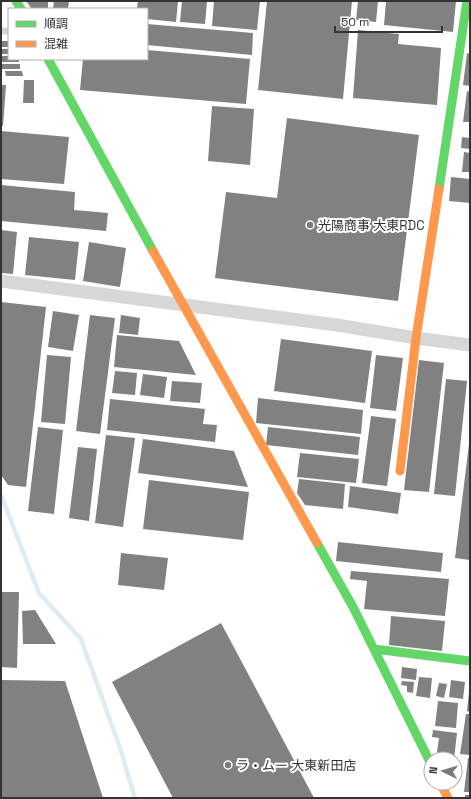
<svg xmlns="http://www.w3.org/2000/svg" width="471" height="799" font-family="'Space Grotesk','Noto Sans JP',sans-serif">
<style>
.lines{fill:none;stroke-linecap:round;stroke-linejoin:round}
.stream{stroke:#ddebf3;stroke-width:4.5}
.building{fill:#818181}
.lane{stroke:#d7d7d7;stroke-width:7}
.street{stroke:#d7d7d7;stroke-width:13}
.fast{stroke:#63d668;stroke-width:9}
.slow{stroke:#ff974d;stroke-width:9}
.poi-dot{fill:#7a7a7a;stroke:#fff;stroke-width:1.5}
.labels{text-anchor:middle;stroke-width:4;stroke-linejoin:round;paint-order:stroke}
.poi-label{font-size:13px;fill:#333;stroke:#fff;text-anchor:start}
</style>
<rect width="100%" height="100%" fill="#fff"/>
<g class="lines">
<path class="stream" d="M1,495L39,593L81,639L120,748L135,798"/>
</g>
<path class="building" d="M26,1H48V9H32Z
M54,1H69L68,9H53Z
M138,1H178L176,22L147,19V9H137Z
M182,1H207L205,24L180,22Z
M214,1H260L257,30L212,26Z
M267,1H352L343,99L258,90Z
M358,1H378L376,22L356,20Z
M386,1H456L453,32L384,25Z
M147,24L253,33L252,55L147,45Z
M358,30L399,34L398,44L441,48L437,105L353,98Z
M1,41H9V47H1Z
M1,49H9V54H1Z
M147,50L250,59L246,104L80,90L83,59H147Z
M467,53L470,54V86L463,85Z
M1,56H9V59H19V62H1Z
M2,64H20V69H2Z
M5,71H22L23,76H6Z
M24,80H34V103H23Z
M1,85H6L3,126H1Z
M467,91L470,92V122H463Z
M212,106L254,109L250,165L208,161Z
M287,118L419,135L398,301L215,278L226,192L277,198Z
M1,131L69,137L64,184L1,179Z
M462,137L470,138V149L461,148Z
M464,152L470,153V172H462Z
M451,177L470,179V203L449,201Z
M1,185L75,192L74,210L108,213L106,231L1,221Z
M1,230L17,232L13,274L1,273Z
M29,237L79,242L75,280L25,275Z
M89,242L126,248L120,287L83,281Z
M1,302L46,307L26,487L8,485L1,475Z
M53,311L79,315L73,351L48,347Z
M90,315L115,318L100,434L76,431Z
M121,315L140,318L138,335L119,333Z
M117,335L179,341L196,375L114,367Z
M281,339L372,351L365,403L274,391Z
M47,355L71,357L65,424L41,422Z
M376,355L403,358L396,411L370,408Z
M419,360L444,363L429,492L404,490Z
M115,371L137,373L135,395L112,393Z
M143,374L167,377L164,398L140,395Z
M446,379L467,381L455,496L434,494Z
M172,381L202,383L200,403L170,401Z
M258,398L363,410L361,434L256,423Z
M110,399L205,409L203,424L217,425L215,442L107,430Z
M371,416L396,419L387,486L362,483Z
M38,427L63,430L54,514L28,511Z
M268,427L360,437L358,455L266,445Z
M106,435L135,438L123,527L95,523Z
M143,439L234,451L248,487L138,473Z
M469,444H470V560L455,558Z
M78,447L97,449L89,521L69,518Z
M300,453L359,459L356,483L297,477Z
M299,479L345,484L343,509L305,505L297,493Z
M149,480L249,492L243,540L143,529Z
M350,486L401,493L398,514L348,507Z
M338,542L443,553L441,572L336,561Z
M121,553L168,558L164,590L118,585Z
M351,571L449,579L445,616L364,609L367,581L350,579Z
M1,592H19L17,668L1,667Z
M35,610L56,644H23L22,611Z
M391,616L445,621L442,651L389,645Z
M221,623L314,798H173L112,682Z
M402,667L417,669L416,680L401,678Z
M419,677L432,678L430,698L416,696Z
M1,680L65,681L103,798H1Z
M451,680L465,682L463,699L449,697Z
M402,681L414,682L413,693L407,692V686L401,685Z
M439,683L447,684L444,698L436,696Z
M469,692L470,693V712L467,711Z
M438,701L458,703L456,728L435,726Z
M466,714H470V755L460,754Z
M433,730L457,733L454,759H436L439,738L432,737Z
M468,758H470V792H464Z
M465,795H470V798H465Z"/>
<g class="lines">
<path class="lane" d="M1,31H9"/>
<path class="street" d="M1,281L337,325L416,338L470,345"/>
<path class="fast" d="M16,1L21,9
M48,59L153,251
M439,189L467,1
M317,543L353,607L431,764
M374,649L470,661"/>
<path class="slow" d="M153,251L317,543
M400,471L416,338L439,189
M440,783L448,798"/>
</g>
<g class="poi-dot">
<circle cx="310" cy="225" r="4"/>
<circle cx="228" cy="765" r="4"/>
</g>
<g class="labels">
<g class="poi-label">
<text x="318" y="230">光陽商事 大東RDC</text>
<text x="236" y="770">ラ・ムー 大東新田店</text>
</g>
</g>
<rect width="471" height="799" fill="none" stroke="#333333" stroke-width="4"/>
<rect x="8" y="8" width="140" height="52" fill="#ffffff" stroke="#adadad"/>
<rect x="16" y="21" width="20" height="6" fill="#63d668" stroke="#adadad"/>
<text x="44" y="28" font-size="12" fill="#333333">順調</text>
<rect x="16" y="41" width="20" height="6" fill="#ff974d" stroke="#adadad"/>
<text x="44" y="48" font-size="12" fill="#333333">混雑</text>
<g transform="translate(443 771) rotate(275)"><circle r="19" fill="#ffffff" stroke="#adadad"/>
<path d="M0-3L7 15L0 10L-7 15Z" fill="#7a7a7a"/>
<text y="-6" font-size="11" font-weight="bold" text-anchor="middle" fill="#333333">N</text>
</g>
<path d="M335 26v6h107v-6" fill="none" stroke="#333333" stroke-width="2"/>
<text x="341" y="26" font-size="12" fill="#333333" stroke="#ffffff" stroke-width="3" paint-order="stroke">50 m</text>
</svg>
